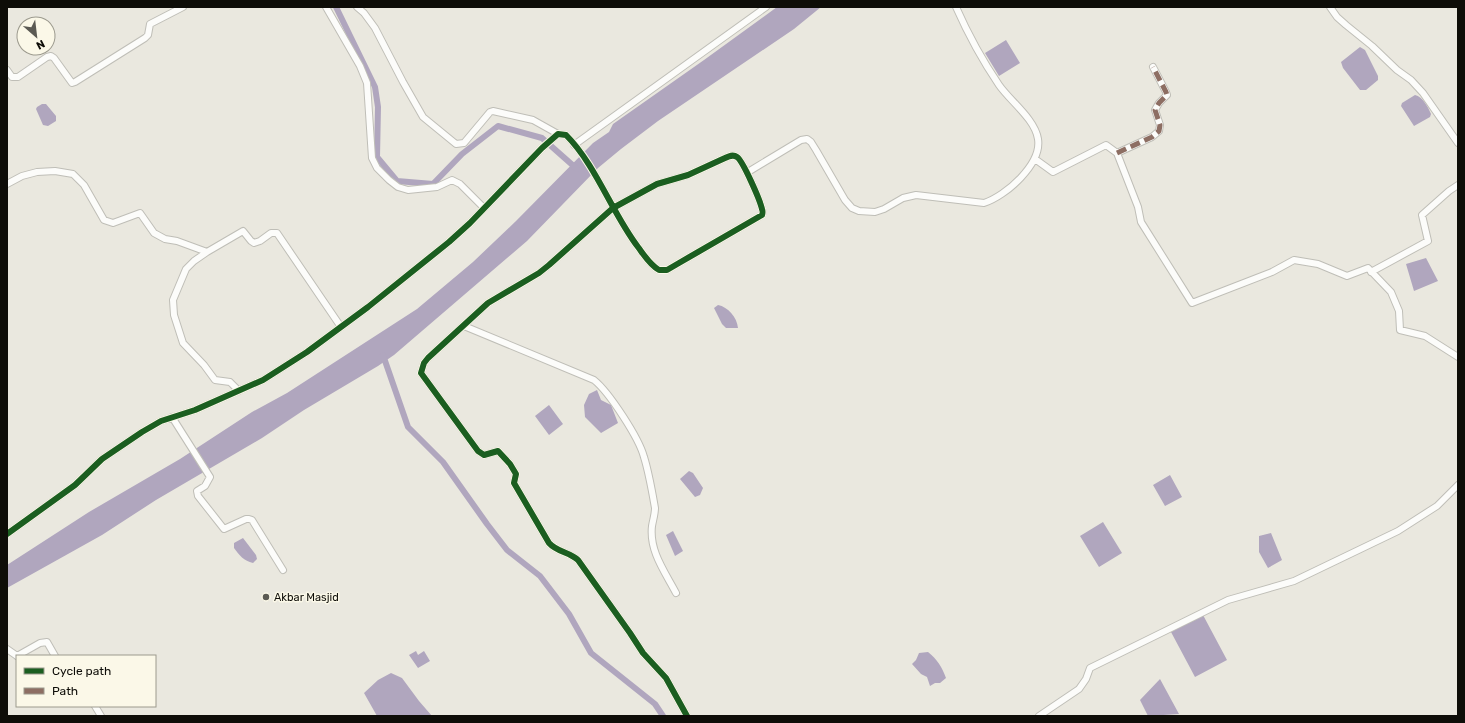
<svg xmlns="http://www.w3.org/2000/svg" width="1465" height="723" font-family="Rubik,sans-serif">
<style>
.water{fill:#b0a6be}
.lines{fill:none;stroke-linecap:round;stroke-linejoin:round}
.canal{stroke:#b0a6be;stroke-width:6}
.minor-casing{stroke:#bfbeb7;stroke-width:8}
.minor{stroke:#fcfcfa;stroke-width:6}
.quiet{stroke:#8d6e63;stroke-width:5;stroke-dasharray:10 5;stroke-linecap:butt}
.cycleway-casing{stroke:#fbf8e8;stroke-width:8}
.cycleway{stroke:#1b5e20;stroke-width:6}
.poi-dot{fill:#5b5a53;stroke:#fbf8e8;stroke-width:1.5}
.labels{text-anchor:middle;stroke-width:3;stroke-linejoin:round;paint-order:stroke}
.poi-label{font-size:11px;fill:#0e0d08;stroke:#fbf8e8;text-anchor:start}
</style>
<rect width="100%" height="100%" fill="#eae8df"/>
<path class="water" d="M777,7H821L794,29L658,121L621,149L598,168L527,241L394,355L378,366L304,410L262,438L156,500L102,535L7,588V565L89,512L180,459L252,412L287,393L417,309L473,262L516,221L593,143L609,132L613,124L704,60Z
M1006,40L1020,63L999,76L985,53Z
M1360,47L1365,50L1378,76V80L1366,90H1360L1343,68L1341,62Z
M1415,95C1423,97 1428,107 1431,114L1430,117L1414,126L1401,106L1402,103Z
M42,104H46L56,116V121L48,126L43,125L36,109L37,107Z
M1426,258L1438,281L1414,291L1406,264Z
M718,305C728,307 737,317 738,328H726L722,324L714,308Z
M597,390L601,400L611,405L618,423L601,433L585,417L584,405L589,394Z
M549,405L563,424L549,435L535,416Z
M689,471L693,473L703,488L700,495L695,497L680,479Z
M1170,475L1182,497L1165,506L1153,485Z
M1103,522L1122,553L1099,567L1080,536Z
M673,531L683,551L675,556L666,535Z
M1271,533L1282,560L1268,568L1259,552V536Z
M243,538L256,555L257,559L253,563C244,561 239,555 234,548V543Z
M1203,615L1227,660L1195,677L1171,632Z
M416,651L418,655L424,651L430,661L418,668L409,655Z
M928,652C937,659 942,667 946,678L940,683H935L930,686L927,677L921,674L912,664L916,660L919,653Z
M391,673L402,678L419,701L432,716H377L364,693L378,680Z
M1160,679L1179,714L1148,716L1140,700Z"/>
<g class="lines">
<path class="canal" d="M336,7L375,87L378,107L377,157L397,181L433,184L462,154L498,126L542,138L577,169
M383,355L408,427L443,462L487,524L507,550L540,576L569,614L591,653L655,704L663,716"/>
<g class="minor-casing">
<path id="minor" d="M326,7L360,66L367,83L372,158L377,168L389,180L398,187L408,190L437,187L452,180L460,184L484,208
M357,7L364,13L375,28L403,82L423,117L456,144L464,143L490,112L493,111L533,120L558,134
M1330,7L1337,17L1346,25L1372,46L1397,70L1411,80L1423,93L1458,143
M7,70L12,77H18L47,57L51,56L54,58L72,83L75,82L145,38L148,35L150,24L183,7
M574,145L766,7
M1117,153L1152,137L1159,131L1160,125L1155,110L1159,103L1167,95L1166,92L1153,67
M1035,159L1053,172L1106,145L1117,153L1138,207L1141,222L1192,303L1272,272L1294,260L1318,264L1347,276L1368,268L1391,292L1399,311L1400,330L1425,336L1458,357
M748,172L801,140L807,139L811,142L816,150L845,200L852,208L859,211L875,212L884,209L903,198L916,195L984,203C1006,196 1042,164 1038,139C1035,119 1010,101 999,85C982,60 968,34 956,7
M7,184L22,176L37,172L55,171L73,174L84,185L104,220L113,223L140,213L154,233L165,239L177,241L207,252L194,261L186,269L173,300L174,315L183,343L204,365L215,380L230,382L239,391
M207,252L243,231L251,241L254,243L260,241L271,233H277L341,327
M1371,272L1428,241L1422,215L1449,191L1458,185
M464,326L594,380C609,392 639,438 644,457C649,473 652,491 655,508C655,514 653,520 652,526C649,551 665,572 676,593
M172,417L210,477L205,486L197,491L198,496L224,529L246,519H249L252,520L283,570
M7,534L75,485L102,459L142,432L161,421L195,410L263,380L307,352L368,307L449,242L470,223L542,148L558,134L566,135C596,165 612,213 638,247C644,255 650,265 659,270H667L679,263L762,215C763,212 763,212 762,209C760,200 743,161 737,157C733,154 729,156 725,158L688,175L657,184L613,208L549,265L539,273L488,303L428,358L424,363L421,373L478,451L484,455L498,451L510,464L516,474L514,483L549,543C557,552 569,552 578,560L630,633L643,653L666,678L687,716
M7,649L17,656
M17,656L40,643L47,642L55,656
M95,706L101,716
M1039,716L1079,689L1086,679L1090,668L1228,600L1294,581L1398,531L1437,506L1458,485"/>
</g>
<use href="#minor" class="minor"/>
<path class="quiet" d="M1117,153L1152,137L1159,131L1160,125L1155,110L1159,103L1167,95L1166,92L1153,67"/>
<g class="cycleway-casing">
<path id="cycleway" d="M7,534L75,485L102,459L142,432L161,421L195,410L263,380L307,352L368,307L449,242L470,223L542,148L558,134L566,135C596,165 612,213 638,247C644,255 650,265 659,270H667L679,263L762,215C763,212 763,212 762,209C760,200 743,161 737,157C733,154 729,156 725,158L688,175L657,184L613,208L549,265L539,273L488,303L428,358L424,363L421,373L478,451L484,455L498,451L510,464L516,474L514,483L549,543C557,552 569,552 578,560L630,633L643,653L666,678L687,716"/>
</g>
<use href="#cycleway" class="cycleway"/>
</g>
<circle class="poi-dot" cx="266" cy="597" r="4"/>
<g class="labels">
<g class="poi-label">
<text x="274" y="601">Akbar Masjid</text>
</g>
</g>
<rect width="1465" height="723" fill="none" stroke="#0e0d08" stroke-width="16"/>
<rect x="16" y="655" width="140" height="52" fill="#fbf8e8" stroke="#9c9a8e"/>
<rect x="24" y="668" width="20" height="6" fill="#1b5e20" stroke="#9c9a8e"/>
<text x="52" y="675" font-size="12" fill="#0e0d08">Cycle path</text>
<rect x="24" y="688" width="20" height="6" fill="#8d6e63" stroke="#9c9a8e"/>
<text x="52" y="695" font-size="12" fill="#0e0d08">Path</text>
<g transform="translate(36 36) rotate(152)"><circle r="19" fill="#fbf8e8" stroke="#9c9a8e"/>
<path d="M0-3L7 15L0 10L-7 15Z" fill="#5b5a53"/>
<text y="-6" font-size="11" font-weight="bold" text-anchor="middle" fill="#0e0d08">N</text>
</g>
</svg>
